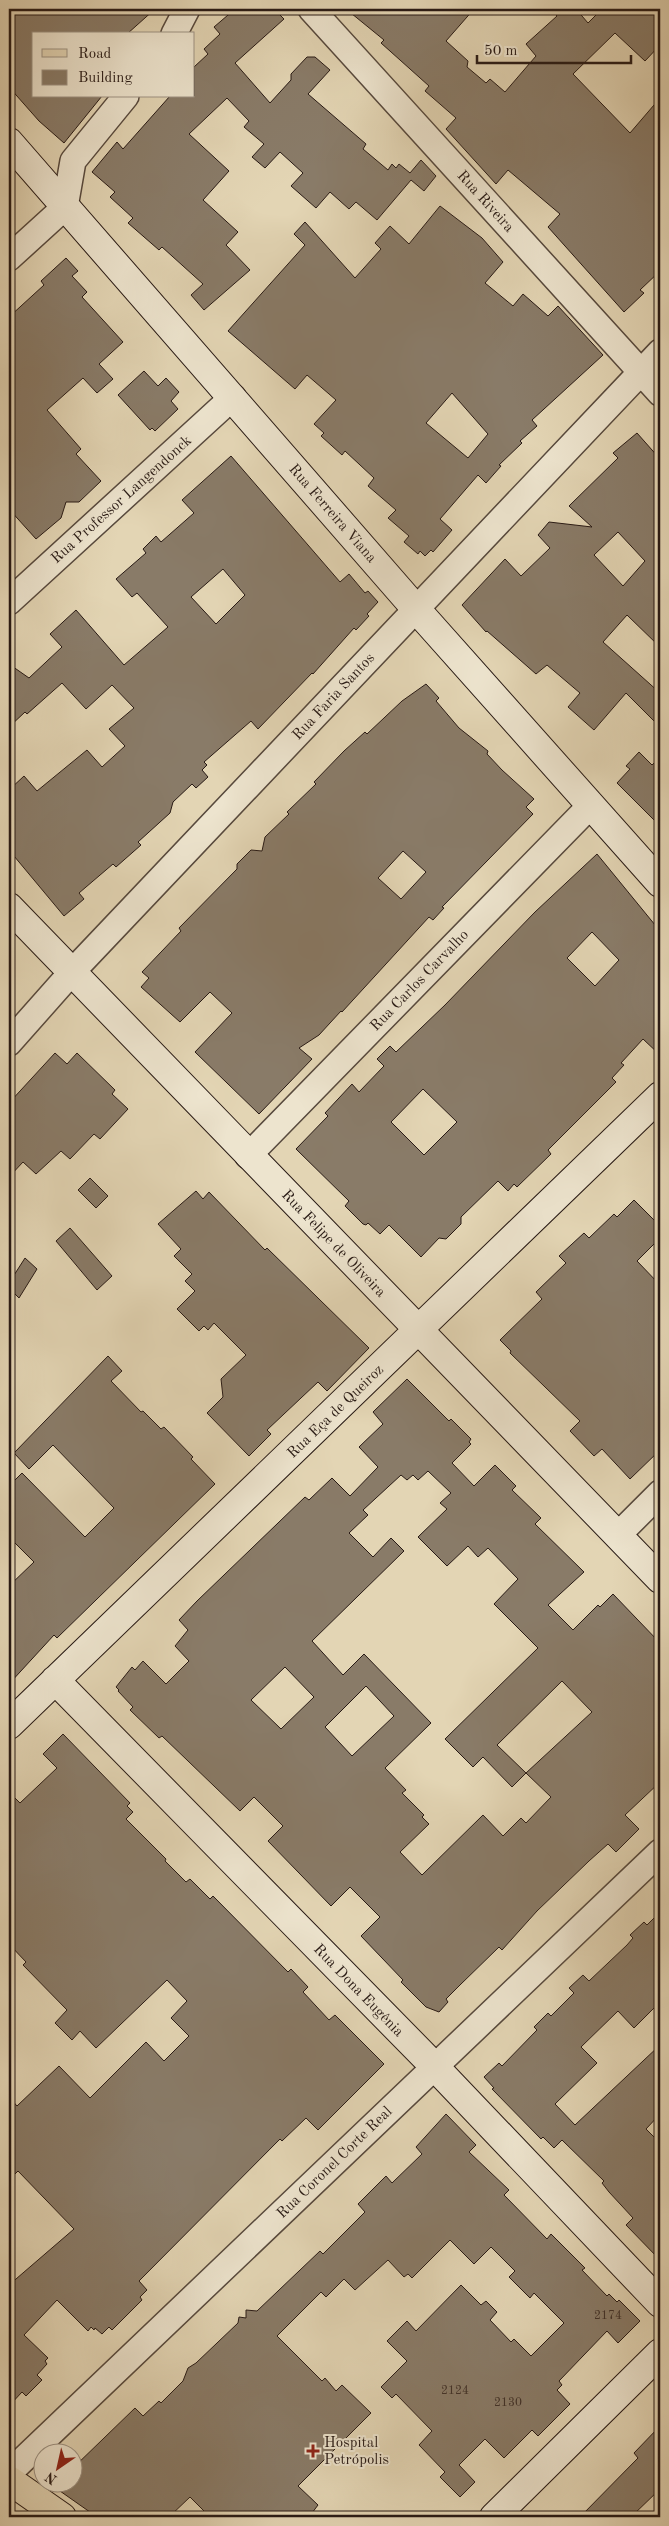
<svg xmlns="http://www.w3.org/2000/svg" width="669" height="2526" font-family="'Old Standard TT',serif">
<style>
.building{fill:#897b68;stroke:#281a15;fill-rule:evenodd}
.lines{fill:none;stroke-linecap:round;stroke-linejoin:round}
.street-casing{stroke:#57493d;stroke-width:28}
.secondary-casing{stroke:#281a15;stroke-width:30}
.primary-casing{stroke:#281a15;stroke-width:30}
.street{stroke:#ede4ce;stroke-width:25}
.secondary{stroke:#ede4ce;stroke-width:28}
.primary{stroke:#e3d5b4;stroke-width:28}
.poi-dot{fill:#8f2418;stroke:#ede4ce;stroke-width:2}
.labels{text-anchor:middle;stroke-width:4;stroke-linejoin:round;paint-order:stroke}
.number-label{font-size:12px;fill:#40322a}
.street-label{font-size:15px;fill:#281a15;stroke:#ede4ce}
.poi-label{font-size:15px;fill:#281a15;stroke:#ede4ce;text-anchor:start}
</style>
<rect width="100%" height="100%" fill="#e3d5b4"/>
<filter id="stains"><feTurbulence type="fractalNoise" baseFrequency=".004" numOctaves="4"/><feColorMatrix values="0 0 0 0 .2 0 0 0 0 .09 0 0 0 0 .02 0 0 0 .5 -.17"/></filter>
<radialGradient id="worn" r=".72"><stop offset=".6" stop-color="#630" stop-opacity="0"/><stop offset="1" stop-color="#630" stop-opacity=".3"/></radialGradient>
<path class="building" d="M15,9H155L127,34H34V96H102L64,143L39,121L9,87V14Z
M235,9H274L284,19L235,63L270,103L291,80V74L307,57H315L330,70L308,94L366,144L363,149L388,170L392,164L396,168L399,164L410,173L421,160L436,176L424,191L411,180L377,220L356,202L349,209L330,192L316,208L291,186L303,173L280,152L265,168L252,157L264,144L244,127L249,121L227,98L189,134L229,171L203,200L238,232L226,245L250,270L204,310L191,295L203,284L162,247L159,250L128,223L133,218L110,197L115,192L92,172L117,142L123,149L170,96H194V67L208,54L204,49L220,34L214,27Z
M346,9H474L446,41L468,61L467,67L486,83L490,79L505,92L536,56L526,44L557,16L551,9H576L588,23L602,9H660V45L645,61L615,33L573,74L630,133L660,98V271L640,290L644,293L624,312L548,227L560,214L508,170L496,184L446,129L456,118L425,91L429,86L381,43L384,40Z
M440,206L482,238L503,262L485,283L513,306L523,294L548,316L558,306L603,355L532,420L537,426L520,441L522,443L499,465L501,466L486,483L478,475L440,519L452,530L433,552L431,550L425,556L420,551L418,554L404,542L409,536L388,518L396,510L368,486L374,478L345,451L342,455L321,436L324,433L314,424L336,400L307,375L295,389L228,331L305,245L294,234L305,222L355,278L381,249L375,243L390,226L409,244ZM452,393L488,434L468,458L426,423Z
M66,258L78,271L72,276L87,292L82,297L123,342L99,364L113,379L97,393L83,378L47,410L81,449L76,454L101,481L79,502H66L61,518L36,539L9,509V317L44,285L41,281Z
M144,371L158,386L166,378L179,392L171,401L178,409L155,431L152,428L150,430L118,395Z
M637,433L660,459V647L627,615L603,642L660,693V727L626,693L594,730L568,707L580,693L547,665L536,674L487,631L486,632L462,605L505,559L521,576L550,548L538,535L549,522L592,527L569,506L618,458L613,453ZM618,532L645,561L623,586L594,555Z
M231,456L340,582L349,574L365,593L368,591L378,602L367,614L369,616L356,630L354,628L313,674L312,673L258,729L251,721L204,762L207,765L202,770L208,777L196,788L192,784L173,802L170,813L138,842L141,845L116,867L113,864L79,893L84,899L64,916L9,850V790L24,776L37,791L87,750L102,767L125,746L109,729L134,708L112,685L86,709L62,683L27,714L25,712L9,727V664L29,678L62,647L50,634L76,610L124,665L168,627L137,593L132,597L116,579L146,553L143,549L156,536L161,542L194,513L182,500ZM223,569L245,595L216,624L191,597Z
M426,684L439,698L436,701L459,728L488,751L487,754L502,770L534,799L526,807L533,814L442,907L444,908L433,920L429,917L342,1012L341,1011L319,1035L299,1048L312,1059L259,1114L195,1052L232,1013L210,992L180,1022L141,987L149,978L142,972L181,931L179,928L237,869V864L251,850L262,851L265,837L289,814L287,812L316,784L314,782L344,751L365,732L367,734L402,701ZM403,851L426,872L401,899L378,878Z
M639,752L652,765L660,757V826L617,783L630,769L626,766Z
M597,854L660,931V1055L643,1039L621,1063L624,1065L612,1078L616,1082L548,1150L551,1154L517,1187L514,1184L508,1191L498,1181L461,1217V1224L446,1239L439,1238L421,1257L389,1225L380,1234L368,1223L366,1225L363,1224L345,1206L349,1201L296,1149L328,1116L325,1113L352,1084L359,1092L384,1066L377,1059L390,1046L396,1052L445,1005L535,912ZM592,932L619,960L595,986L567,958ZM423,1089L457,1122L424,1155L391,1122Z
M55,1053L67,1064L77,1053L115,1090L112,1094L128,1109L100,1139L94,1134L70,1159L61,1151L36,1174L23,1162L9,1177V1103Z
M90,1178L108,1196L96,1208L78,1190Z
M196,1191L203,1199L209,1192L265,1250L267,1248L369,1348L327,1391L318,1382L267,1430L271,1434L249,1456L207,1413L223,1397L221,1379L246,1355L214,1323L208,1330L204,1326L199,1331L177,1309L195,1291L185,1281L192,1274L174,1256L181,1249L158,1224Z
M634,1200L660,1226V1238L637,1261L660,1285V1450L630,1479L602,1449L594,1456L570,1431L580,1421L510,1353L511,1351L500,1340L542,1299L536,1292L566,1263L559,1256L584,1233L589,1238L614,1214L617,1217Z
M70,1228L112,1276L97,1290L56,1241Z
M25,1258L37,1269L19,1298L9,1288V1283Z
M108,1356L122,1371L111,1381L141,1412L143,1411L161,1429L164,1427L193,1457L191,1459L215,1484L57,1638L54,1635L9,1684V1586L34,1562L9,1537V1486L22,1473L85,1537L114,1508L53,1445L29,1469L14,1453Z
M407,1379L449,1421L451,1419L471,1439L469,1442L471,1444L452,1463L474,1486L495,1465L516,1486L512,1490L541,1518L535,1524L584,1572L548,1605L573,1630L598,1605L600,1607L613,1594L660,1643V1782L625,1815L639,1829L616,1852L608,1844L589,1861L537,1911L502,1950L499,1947L460,1985L446,1999L448,2002L439,2012L426,2007L401,1982L403,1980L361,1936L380,1917L350,1887L331,1906L268,1841L283,1826L254,1797L240,1811L162,1736L159,1738L130,1710L133,1707L118,1691L119,1690L116,1687L132,1667L135,1670L143,1661L166,1684L189,1661L175,1646L188,1630L179,1620L197,1601L305,1497L309,1500L332,1478L350,1496L378,1467L359,1447L383,1424L373,1412ZM428,1471L451,1493L440,1503L447,1509L418,1537L447,1566L468,1546L478,1557L488,1548L518,1579L494,1604L538,1648L445,1739L473,1767L483,1757L512,1787L526,1773L551,1797L526,1823L521,1818L503,1836L483,1815L422,1875L400,1852L429,1824L422,1817L424,1815L402,1793L406,1790L385,1768L431,1723L364,1654L343,1675L312,1641L404,1551L391,1538L373,1557L349,1533L368,1515L363,1510L401,1475L407,1480L413,1475L418,1480ZM285,1667L314,1697L281,1729L251,1700ZM562,1681L592,1712L526,1773L497,1745ZM366,1686L394,1716L352,1756L325,1727Z
M63,1734L130,1803L127,1806L133,1812L126,1819L166,1859L165,1861L186,1882L190,1879L210,1899L213,1896L288,1972L291,1969L308,1987L303,1992L329,2020L335,2015L384,2064L318,2130L306,2118L282,2141L280,2139L139,2281L147,2290L140,2297L142,2300L112,2330L109,2327L102,2334L95,2328L94,2330L91,2327L88,2331L57,2300L24,2335L48,2358L45,2361L47,2364L37,2375L42,2380L26,2396L22,2392L9,2406V2285L74,2229L18,2171L9,2180V2097L17,2106L59,2066L90,2098L146,2042L164,2061L189,2036L171,2018L187,2001L167,1980L96,2048L80,2031L72,2040L55,2023L67,2010L23,1965L26,1962L9,1944V1792L20,1803L57,1768L43,1754Z
M660,1912V2002L634,2028L618,2011L581,2047L597,2063L555,2104L575,2125L660,2045V2114L646,2129L660,2143V2260L626,2225L633,2218L609,2192L602,2183L604,2181L562,2140L554,2148L543,2137L541,2139L492,2089L494,2088L484,2077L499,2063L502,2066L537,2030L534,2027L548,2013L551,2016L574,1993L569,1988L583,1975L589,1981L627,1945L633,1938L630,1935L644,1922L647,1925Z
M446,2114L476,2145L469,2152L509,2190L504,2195L547,2239L551,2234L585,2268L582,2270L607,2296L609,2294L617,2302L619,2300L640,2321L618,2343L607,2331L559,2381L562,2385L557,2390L570,2404L538,2436L532,2430L504,2458L485,2439L459,2465L475,2482L460,2497L440,2477L445,2472L419,2445L432,2431L396,2394L392,2398L381,2387L407,2361L387,2341L407,2321L416,2331L461,2285L481,2305L486,2301L497,2312L490,2320L511,2342L514,2339L531,2356L564,2323L534,2293L530,2298L509,2277L515,2271L491,2247L474,2264L450,2240L412,2278L408,2274L404,2277L388,2260L355,2290L344,2279L326,2297L321,2292L277,2336L322,2381L325,2378L336,2391L342,2385L371,2413L298,2486L318,2505L309,2517H210L190,2497L169,2517H97L50,2484H72V2469L135,2408L143,2416L159,2401L161,2403L183,2381L188,2368L196,2363L238,2323L239,2317L246,2318V2310L257,2311L320,2251L323,2254L365,2212L358,2204L386,2176L392,2183L422,2154L416,2147Z
M660,2426V2489L631,2517H580L638,2458L634,2453Z"/>
<g class="lines">
<g class="street-casing">
<path id="street" d="M311,9L660,393
M174,34L187,9
M9,258L65,207L73,161L126,96
M9,602L233,397
M9,1043L71,973L660,352
M248,1156L591,805
M618,1535L660,1493
M9,2473L660,1852"/>
</g>
<g class="secondary-casing">
<path id="secondary" d="M9,142L416,609L660,883
M9,907L660,1579
M55,1680L434,2066L660,2303
M9,1725L660,1096
M494,2517L660,2353"/>
</g>
<g class="primary-casing">
<path id="primary" d="M9,2480L62,2517"/>
</g>
<use href="#street" class="street"/>
<use href="#secondary" class="secondary"/>
<use href="#primary" class="primary"/>
</g>
<path class="poi-dot" d="M310.5 2443.5h5v5h5v5h-5v5h-5v-5h-5v-5h5z"/>
<g class="labels">
<g class="number-label">
<text x="608" y="2319">2174</text>
<text x="455" y="2394">2124</text>
<text x="508" y="2406">2130</text>
</g>
<g class="street-label">
<text transform="translate(486 201) rotate(48)" y="5">Rua Riveira</text>
<text transform="translate(121 499) rotate(-42)" y="5">Rua Professor Langendonck</text>
<text transform="translate(333 513) rotate(49)" y="5">Rua Ferreira Viana</text>
<text transform="translate(333 696) rotate(-47)" y="5">Rua Faria Santos</text>
<text transform="translate(419 980) rotate(-46)" y="5">Rua Carlos Carvalho</text>
<text transform="translate(334 1243) rotate(46)" y="5">Rua Felipe de Oliveira</text>
<text transform="translate(335 1411) rotate(-44)" y="5">Rua Eça de Queiroz</text>
<text transform="translate(359 1990) rotate(46)" y="5">Rua Dona Eugênia</text>
<text transform="translate(334 2162) rotate(-44)" y="5">Rua Coronel Corte Real</text>
</g>
<g class="poi-label">
<text x="324" y="2447">Hospital<tspan x="324" dy="17">Petrópolis</tspan></text>
</g>
</g>
<rect width="669" height="2526" fill="none" stroke="#e3d5b4" stroke-width="30"/>
<rect x="10" y="10" width="649" height="2506" fill="none" stroke="#281a15" stroke-width="2.5"/>
<rect x="15" y="15" width="639" height="2496" fill="none" stroke="#281a15"/>
<rect x="32" y="32" width="162" height="65" fill="#ede4ce" stroke="#9e9384"/>
<rect x="42" y="49" width="25" height="8" fill="#e3d5b4" stroke="#9e9384"/>
<text x="78" y="58" font-size="15" fill="#281a15">Road</text>
<rect x="42" y="70" width="25" height="15" fill="#897b68" stroke="#9e9384"/>
<text x="78" y="82" font-size="15" fill="#281a15">Building</text>
<g transform="translate(58 2468) rotate(214)"><circle r="24" fill="#ede4ce" stroke="#9e9384"/>
<path d="M0-4L9 19L0 12L-9 19Z" fill="#8f2418"/>
<text y="-8" font-size="14" font-weight="bold" text-anchor="middle" fill="#281a15">N</text>
</g>
<path d="M477 55v8h154v-8" fill="none" stroke="#281a15" stroke-width="2.5"/>
<text x="484" y="55" font-size="15" fill="#281a15" stroke="#ede4ce" stroke-width="4" paint-order="stroke">50 m</text>
<rect width="100%" height="100%" filter="url(#stains)"/>
<rect width="100%" height="100%" fill="url(#worn)"/>
</svg>
